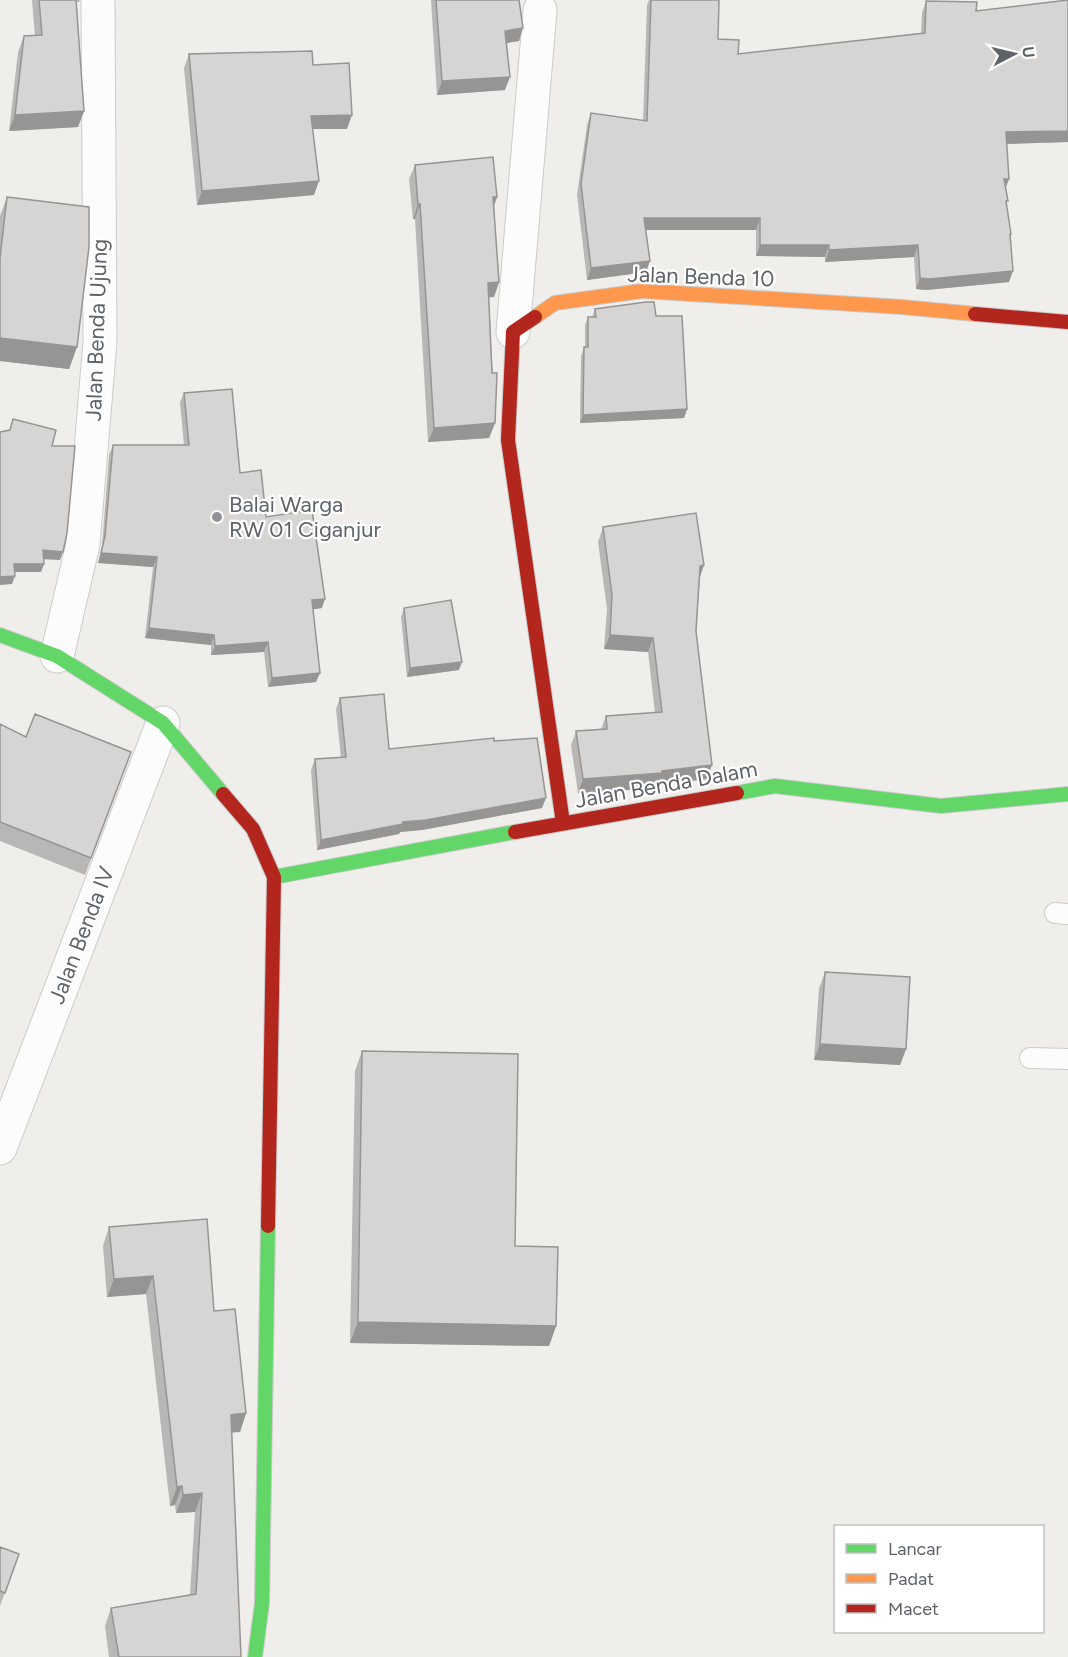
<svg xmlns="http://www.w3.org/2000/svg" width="1068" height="1657" font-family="Figtree,sans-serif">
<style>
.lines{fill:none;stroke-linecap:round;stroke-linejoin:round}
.lane-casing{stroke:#cbcccc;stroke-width:22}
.street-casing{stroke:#cbcccc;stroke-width:35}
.fast-casing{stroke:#cacacb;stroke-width:16}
.slow-casing{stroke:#cacacb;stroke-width:16}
.jam-casing{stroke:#cacacb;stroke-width:16}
.lane{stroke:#fdfcfc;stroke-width:20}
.street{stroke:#fdfcfc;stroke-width:33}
.fast{stroke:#63d668;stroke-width:14}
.slow{stroke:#ff974d;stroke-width:14}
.jam{stroke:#b3261e;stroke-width:14}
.wall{fill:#b8b7b5}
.shaded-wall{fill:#969594}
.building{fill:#d6d5d3;stroke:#969594;stroke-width:1.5}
.poi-dot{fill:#919496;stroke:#fff;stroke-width:2}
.labels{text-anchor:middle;stroke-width:4.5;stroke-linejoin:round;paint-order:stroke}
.street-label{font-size:22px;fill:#5f6368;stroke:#fff}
.poi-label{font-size:22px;fill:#5f6368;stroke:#fff;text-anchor:start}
</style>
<rect width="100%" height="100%" fill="#efeeea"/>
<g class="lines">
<g class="lane-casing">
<path id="lane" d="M1055,913L1068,914
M1030,1058L1068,1059"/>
</g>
<g class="street-casing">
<path id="street" d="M513,332L540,10
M57,656L83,544L100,342L98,0
M0,1148L163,723"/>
</g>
<g class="fast-casing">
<path id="fast" d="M0,635L57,656L163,723L223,794
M737,793L775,786L941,806L1068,794
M274,877L515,832
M255,1657L262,1603L268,1226"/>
</g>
<g class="slow-casing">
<path id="slow" d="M535,317L555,303L642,291L902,307L975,314"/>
</g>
<g class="jam-casing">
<path id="jam" d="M975,314L1068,322
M535,317L513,332L508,440L563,823
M223,794L253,829L274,877L268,1226
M515,832L737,793"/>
</g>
<use href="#lane" class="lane"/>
<use href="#street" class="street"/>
<use href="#fast" class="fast"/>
<use href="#slow" class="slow"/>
<use href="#jam" class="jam"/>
</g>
<path class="wall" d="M32,0H80L79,2H76L84,111L78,127L9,131L18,52L24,36H35Z
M431,0H519L523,28L519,41L507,43L505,90L437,95Z
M649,0H719L718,39L738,54L921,33L922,13L926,1L976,11L1068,142L1007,144L1009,179L1005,188L1010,237L1009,282L926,290L916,289L914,257L825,262V257L756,256V230H646L650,261L646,272L587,280L577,195L587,125L591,113L643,121L647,5Z
M189,54L313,65L347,129H313L314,195L197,205L184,68Z
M415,165L497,197L494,206L499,282L494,297H489L495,423L489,438L428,442L415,219H413L409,179Z
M7,197L77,347L69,369L0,361V216Z
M595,309L656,316L687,409L684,418L580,423L581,356L584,347H585V325L588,317H592Z
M184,393L240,473L322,608L313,609L316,682L268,687L264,652L211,655V645L145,638L153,567L98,563L102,546L109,455L113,445H184L180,402Z
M603,527L700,579L696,631L707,779L658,785L657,788L578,793L571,745L576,731L601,729L606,716L655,713L648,652L604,649L607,609L598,542Z
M404,608L459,670L407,677L401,617Z
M340,698L389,749L494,741L542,808L422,830L400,832L399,834L317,850L311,770L315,759L341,758L336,709Z
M0,724L26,737L131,752L85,875L0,841Z
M825,972L906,1049L900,1065L814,1060L819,988Z
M362,1051L515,1246L556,1326L549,1346L350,1343L355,1071Z
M109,1227L214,1311L246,1413L240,1432H232L241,1657H109L105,1626L111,1608L190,1595L195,1512L176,1513L175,1505L170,1506L146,1294L107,1297L103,1246Z
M0,1547L13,1570L0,1606Z"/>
<path class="shaded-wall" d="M523,28L519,41L501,44L505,31Z
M510,77L505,90L437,95L442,81Z
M84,111L78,127L9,131L15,115Z
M352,115L347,129H306L311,116Z
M1068,131V142L1002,144L1006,132Z
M1004,179H1009L1005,190Z
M319,181L314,195L197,205L202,191Z
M493,197H497L492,211Z
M420,204L415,219H413L418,205Z
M644,218H760L756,230H640Z
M760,245H829L825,257L756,256Z
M918,245L914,257L825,262L829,250Z
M650,261L646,272L587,280L591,268Z
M1013,271L1009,282L926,290L916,289L920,278Z
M499,282L494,297L483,298L488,283Z
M0,338L77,347L69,369L0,361Z
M687,409L684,418L580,423L583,415Z
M495,423L489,438L428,442L434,428Z
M43,550L63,552L60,560L40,559Z
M101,553L157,557L153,567L98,563Z
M14,564H44L41,572H11Z
M704,565L699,580L700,566Z
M15,576L12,584L0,585V577Z
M325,599L322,608L308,610L312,600Z
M149,628L214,635L211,645L145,638Z
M610,635L653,638L648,652L604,649Z
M268,642L264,652L211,655L215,646Z
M462,662L459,670L407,677L410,668Z
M320,673L316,682L268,687L272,678Z
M712,765L707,779L658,785L657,788L578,793L583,779L662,771Z
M546,798L542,808L422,830L400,832L399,834L317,850L321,840L403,822Z
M820,1044L906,1049L900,1065L814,1060Z
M153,1276L146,1294L107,1297L114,1279Z
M358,1322L556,1326L549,1346L350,1343Z
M246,1413L240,1432L225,1433L231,1415Z
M182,1486L175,1505L170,1506L177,1487Z
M202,1493L195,1512L176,1513L183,1495Z"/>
<path class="building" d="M39,0H76L84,111L15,115L24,36L42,35Z
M436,0H519L523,28L505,31L510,77L442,81Z
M651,0H719L718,39L739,40L738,54L925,33L926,1L977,2L976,11L1068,0V131L1006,132L1009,179H1004L1008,201H1006L1011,234H1010L1013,271L930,279L920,278L918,245L829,250V245H760V218H644L650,261L591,268L581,184L591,113L647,121Z
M312,51L313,65L349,63L352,115L311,116L319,181L202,191L189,54Z
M493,157L497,197H493L499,282L488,283L492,373H497L495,423L434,428L420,204L418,205L415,165Z
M7,197L89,207V247L77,347L0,338V258Z
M646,302H654L656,316H682L687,409L583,415L584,347H588V317H596L595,309Z
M232,389L240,473L261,470L266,517L312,510L325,599L312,600L320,673L272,678L268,642L215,646L214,635L149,628L157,557L101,553L105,536L113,445H189L184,393Z
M13,419L56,430L52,446H75L67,533L63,552L43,550L44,564H14L15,576L0,577V432L10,430Z
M696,513L704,565L700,566L696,631L712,765L662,771V773L583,779L576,731L607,729L606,716L662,712L653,638L610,635L612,595L603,527Z
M451,600L462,662L410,668L404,608Z
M384,694L389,749L494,738V741L537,738L546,798L426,820L403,822V824L321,840L315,759L346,757L340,698Z
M35,714L131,752L91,858L0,822V724L26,737Z
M825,972L910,977L906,1049L820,1044Z
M362,1051L518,1054L515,1246L558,1247L556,1326L358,1322Z
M207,1219L214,1311L235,1309L246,1413L231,1415L241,1657H119L111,1608L196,1594L202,1493L183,1495L182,1486L177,1487L153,1276L114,1279L109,1227Z
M0,1547L19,1554L5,1593L0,1591Z"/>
<circle class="poi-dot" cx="217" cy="517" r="6"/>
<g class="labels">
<g class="street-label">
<text transform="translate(701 276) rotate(2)" y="8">Jalan Benda 10</text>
<text transform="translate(96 330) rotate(-88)" y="8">Jalan Benda Ujung</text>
<text transform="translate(666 784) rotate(-10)" y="8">Jalan Benda Dalam</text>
<text transform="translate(81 935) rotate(-69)" y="8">Jalan Benda IV</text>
</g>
<g class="poi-label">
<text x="229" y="512">Balai Warga<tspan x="229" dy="25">RW 01 Ciganjur</tspan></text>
</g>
</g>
<rect x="834" y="1525" width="210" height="108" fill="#ffffff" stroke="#bfc1c3" stroke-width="1.5"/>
<rect x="846" y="1544" width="30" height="9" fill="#63d668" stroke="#bfc1c3" stroke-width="1.5"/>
<text x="888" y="1555" font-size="18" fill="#5f6368">Lancar</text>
<rect x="846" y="1574" width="30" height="9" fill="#ff974d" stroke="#bfc1c3" stroke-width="1.5"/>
<text x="888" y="1585" font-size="18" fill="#5f6368">Padat</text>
<rect x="846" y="1604" width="30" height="9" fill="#b3261e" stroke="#bfc1c3" stroke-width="1.5"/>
<text x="888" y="1615" font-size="18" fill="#5f6368">Macet</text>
<g transform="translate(1014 54) rotate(83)" stroke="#ffffff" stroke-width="4.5" paint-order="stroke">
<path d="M0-4.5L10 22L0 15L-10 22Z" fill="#5f6368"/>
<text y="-9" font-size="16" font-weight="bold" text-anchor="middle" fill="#5f6368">U</text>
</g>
</svg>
